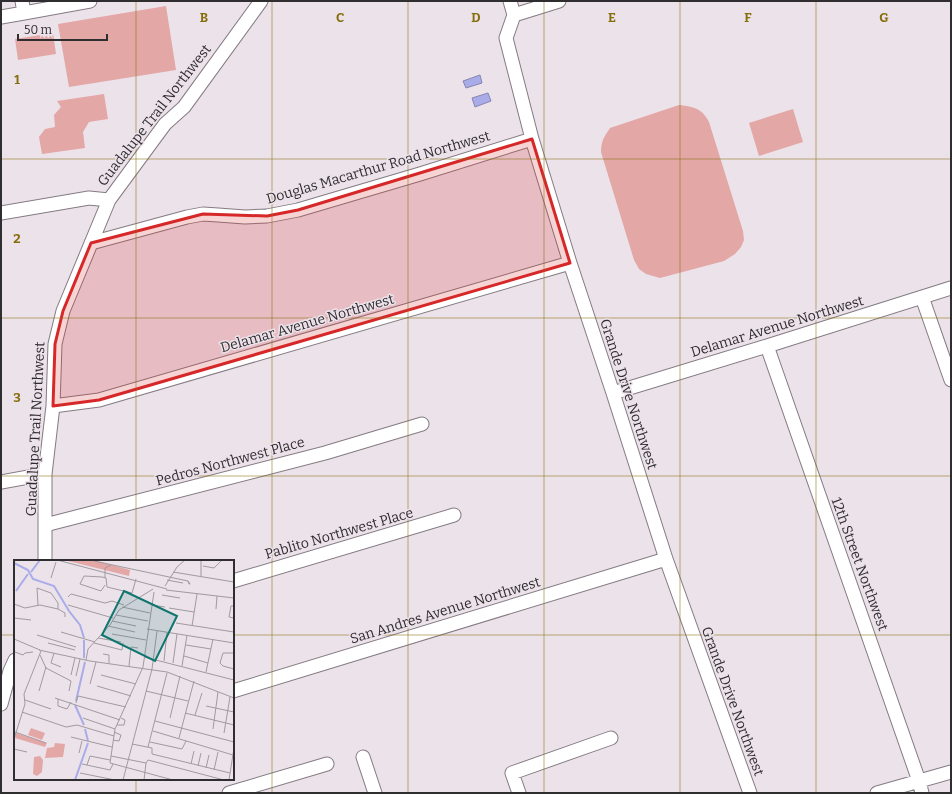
<svg xmlns="http://www.w3.org/2000/svg" width="952" height="794" font-family="Bitter,serif">
<style>
.green{fill:#e3a7a6}
.water{fill:#a9ace8;stroke:#8586b1}
.lines{fill:none;stroke-linecap:round;stroke-linejoin:round}
.minor-casing{stroke:#847b83;stroke-width:15}
.minor{stroke:#fff;stroke-width:13}
.marked{fill:#d62828;fill-opacity:0.2;stroke:#d62828;stroke-width:3;stroke-linejoin:round}
.grid{fill:none;stroke:#866d0b;stroke-width:1;stroke-opacity:0.55}
.labels{text-anchor:middle;stroke-width:3;stroke-linejoin:round;paint-order:stroke}
.street-label{font-size:14px;fill:#302d30;stroke:#ece2ea}
.inset-river{fill:none;stroke:#a9ace8;stroke-width:2}
.inset-road{fill:none;stroke:#a19aa0;stroke-width:1}
.view{fill:#0f766e;fill-opacity:0.15;stroke:#0f766e;stroke-width:2}
.inset-edge{fill:none;stroke:#302d30;stroke-width:2}
.grid-label{font-size:13px;text-anchor:middle;font-weight:bold;fill:#866d0b;stroke:#ece2ea;stroke-width:3;stroke-linejoin:round;paint-order:stroke}
</style>
<rect width="100%" height="100%" fill="#ece2ea"/>
<path class="green" d="M166,6L176,70L69,87L58,24Z
M53,33L56,54L18,60L15,39Z
M104,94L108,119L89,122L83,132L85,148L42,154L39,137L45,129L55,127L54,115L61,107L57,101Z
M679,105C694,107 702,108 709,122L743,231L744,240L741,247L735,254L724,261L660,278L646,274L639,269L634,260L601,152C601,141 604,137 610,128Z
M793,109L803,142L759,156L749,123Z"/>
<path class="water" d="M480,75L482,83L466,88L463,81Z
M488,93L491,101L475,107L472,98Z"/>
<g class="lines">
<g class="minor-casing">
<path id="minor" d="M22,1L24,13
M510,1L514,15L506,38L532,139L570,263L613,393L666,559L750,793
M514,15L559,1
M1,17L24,13L90,1
M1,213L89,198L109,200
M91,243L187,217L203,214L218,215L245,217L267,216L298,210L420,174L532,139
M922,297L951,380
M767,346C817,491 869,636 919,781L922,793
M613,393L767,346L951,288
M53,406L99,400L570,263
M1,482L45,474
M45,525L325,453L422,424
M45,561V474L53,406L55,344L63,311L109,200L165,124L184,107L261,1
M233,581L454,515
M233,691L666,559
M1,704L10,671L15,660
M363,757L375,793
M229,793L327,764
M519,793L512,773L611,738
M877,793L951,772"/>
</g>
<use href="#minor" class="minor"/>
</g>
<path class="marked" d="M532,139L570,263L99,400L53,406L55,344L63,311L91,243L203,214L267,216L298,210Z"/>
<path class="grid" d="M136,1V561M272,1V793M408,1V793M544,1V793M680,1V793M816,1V793M1,159H951M1,318H951M1,476H951M1,635H15M233,635H951M136,779V793"/>
<g class="labels">
<g class="street-label">
<text transform="translate(154 115) rotate(-52)" y="5">Guadalupe Trail Northwest</text>
<text transform="translate(378 167) rotate(-16)" y="5">Douglas Macarthur Road Northwest</text>
<text transform="translate(307 323) rotate(-16)" y="5">Delamar Avenue Northwest</text>
<text transform="translate(777 326) rotate(-17)" y="5">Delamar Avenue Northwest</text>
<text transform="translate(629 394) rotate(72)" y="5">Grande Drive Northwest</text>
<text transform="translate(35 429) rotate(-87)" y="5">Guadalupe Trail Northwest</text>
<text transform="translate(230 461) rotate(-15)" y="5">Pedros Northwest Place</text>
<text transform="translate(339 533) rotate(-16)" y="5">Pablito Northwest Place</text>
<text transform="translate(860 564) rotate(70)" y="5">12th Street Northwest</text>
<text transform="translate(445 610) rotate(-17)" y="5">San Andres Avenue Northwest</text>
<text transform="translate(733 701) rotate(70)" y="5">Grande Drive Northwest</text>
</g>
</g>
<g transform="translate(14 560)">
<rect width="220" height="220" fill="#ece2ea"/>
<path d="M50,0H80L116,10L115,16ZM17,168L31,173L28,180L14,175ZM2,173L33,183L31,187L1,178ZM41,183L51,184L49,197L31,198L33,188L40,187ZM26,196L29,200L28,212L23,216L19,214L20,197Z" fill="#e3a7a6"/>
<path class="inset-river" d="M0,3L14,10L19,19L40,26L55,51L66,65L70,78M17,12L26,0M2,31L14,14M70,98V80M62,141L71,102M61,145L70,165M71,169L74,181M61,220L74,183"/>
<path class="inset-road" d="M43,0L153,29M80,1L174,21L176,24H175L174,21M189,6L200,8L208,0M159,12L220,22M187,16V1M37,18L42,2M91,18V8L97,5M153,20L169,23M91,25L87,31L66,24L70,16L88,17L92,18L93,27L118,33L122,19M151,26L163,7L171,0M152,30L220,38M140,32L129,107L101,169L96,203L159,220M148,35L166,38M54,37L57,34L91,43L98,41L110,45M0,44L11,48L26,45L44,49L51,53V57M24,45L23,28L37,33L44,43V49M54,45L99,58M138,45L151,47M220,46H217L215,57L220,58M108,47L136,53M155,48L180,52M202,49L203,36M102,55L134,61M0,58L17,60M98,61L122,66M162,63L220,72M94,66L121,72M178,66L183,34M133,69L220,83M47,72L81,82M98,74L132,80M23,75L62,87M84,78L107,82M0,79L26,90M34,83L61,90M80,83L108,90L109,83M172,85L197,89M25,90L76,101L153,112L220,138M1,92L9,95L11,93L19,92M40,93L37,103L47,107M220,93H209L206,103L209,106L220,109M89,94L95,95V103M26,95L32,108L57,121L55,131M170,96L194,103M130,97L220,120M72,100L74,89L96,65L105,50L139,29M150,101L153,72M159,103L163,74M115,106L117,87L124,88M168,106L173,75M192,112L199,79M57,115L61,98M87,115L122,124M62,116L66,99M76,124L82,102M83,126L117,136M25,131L32,107M132,131L174,141M41,138L106,160M44,139V146L53,149L57,142M11,140L37,149M62,143L64,136L112,147M192,146L220,152M8,152L52,167L63,165L100,176M171,153L220,165M181,155L188,133M69,158L101,169M156,158L166,116M141,161L220,182M103,165H110L111,160L107,158M199,169L204,132M139,171L219,195M1,172L32,183M210,173L216,137M57,177L98,187M165,178L180,121M0,179L11,144L10,134L27,91M99,180L105,181L107,175L100,172M136,182L168,189L172,181M118,184L138,188V194L216,213M134,187L153,113M0,189L13,192M65,193L68,181M97,196L132,203L134,200L210,220M68,204L96,210L99,204M177,204L180,191M73,205L76,196L96,200M184,206L187,193M192,208L195,195M200,210L204,192M66,213L101,220M109,220L138,109L143,71M130,220L132,203M215,220L220,188"/>
<path class="view" d="M110,31L163,56L141,101L88,75Z"/>
<rect width="220" height="220" class="inset-edge"/>
</g>
<g class="grid-label">
<text x="204" y="22">B</text>
<text x="340" y="22">C</text>
<text x="476" y="22">D</text>
<text x="612" y="22">E</text>
<text x="748" y="22">F</text>
<text x="884" y="22">G</text>
<text x="17" y="84">1</text>
<text x="17" y="243">2</text>
<text x="17" y="402">3</text>
</g>
<rect width="952" height="794" fill="none" stroke="#302d30" stroke-width="4"/>
<path d="M18 34v6h89v-6" fill="none" stroke="#302d30" stroke-width="2"/>
<text x="24" y="34" font-size="12" fill="#302d30" stroke="#ece2ea" stroke-width="3" paint-order="stroke">50 m</text>
</svg>
